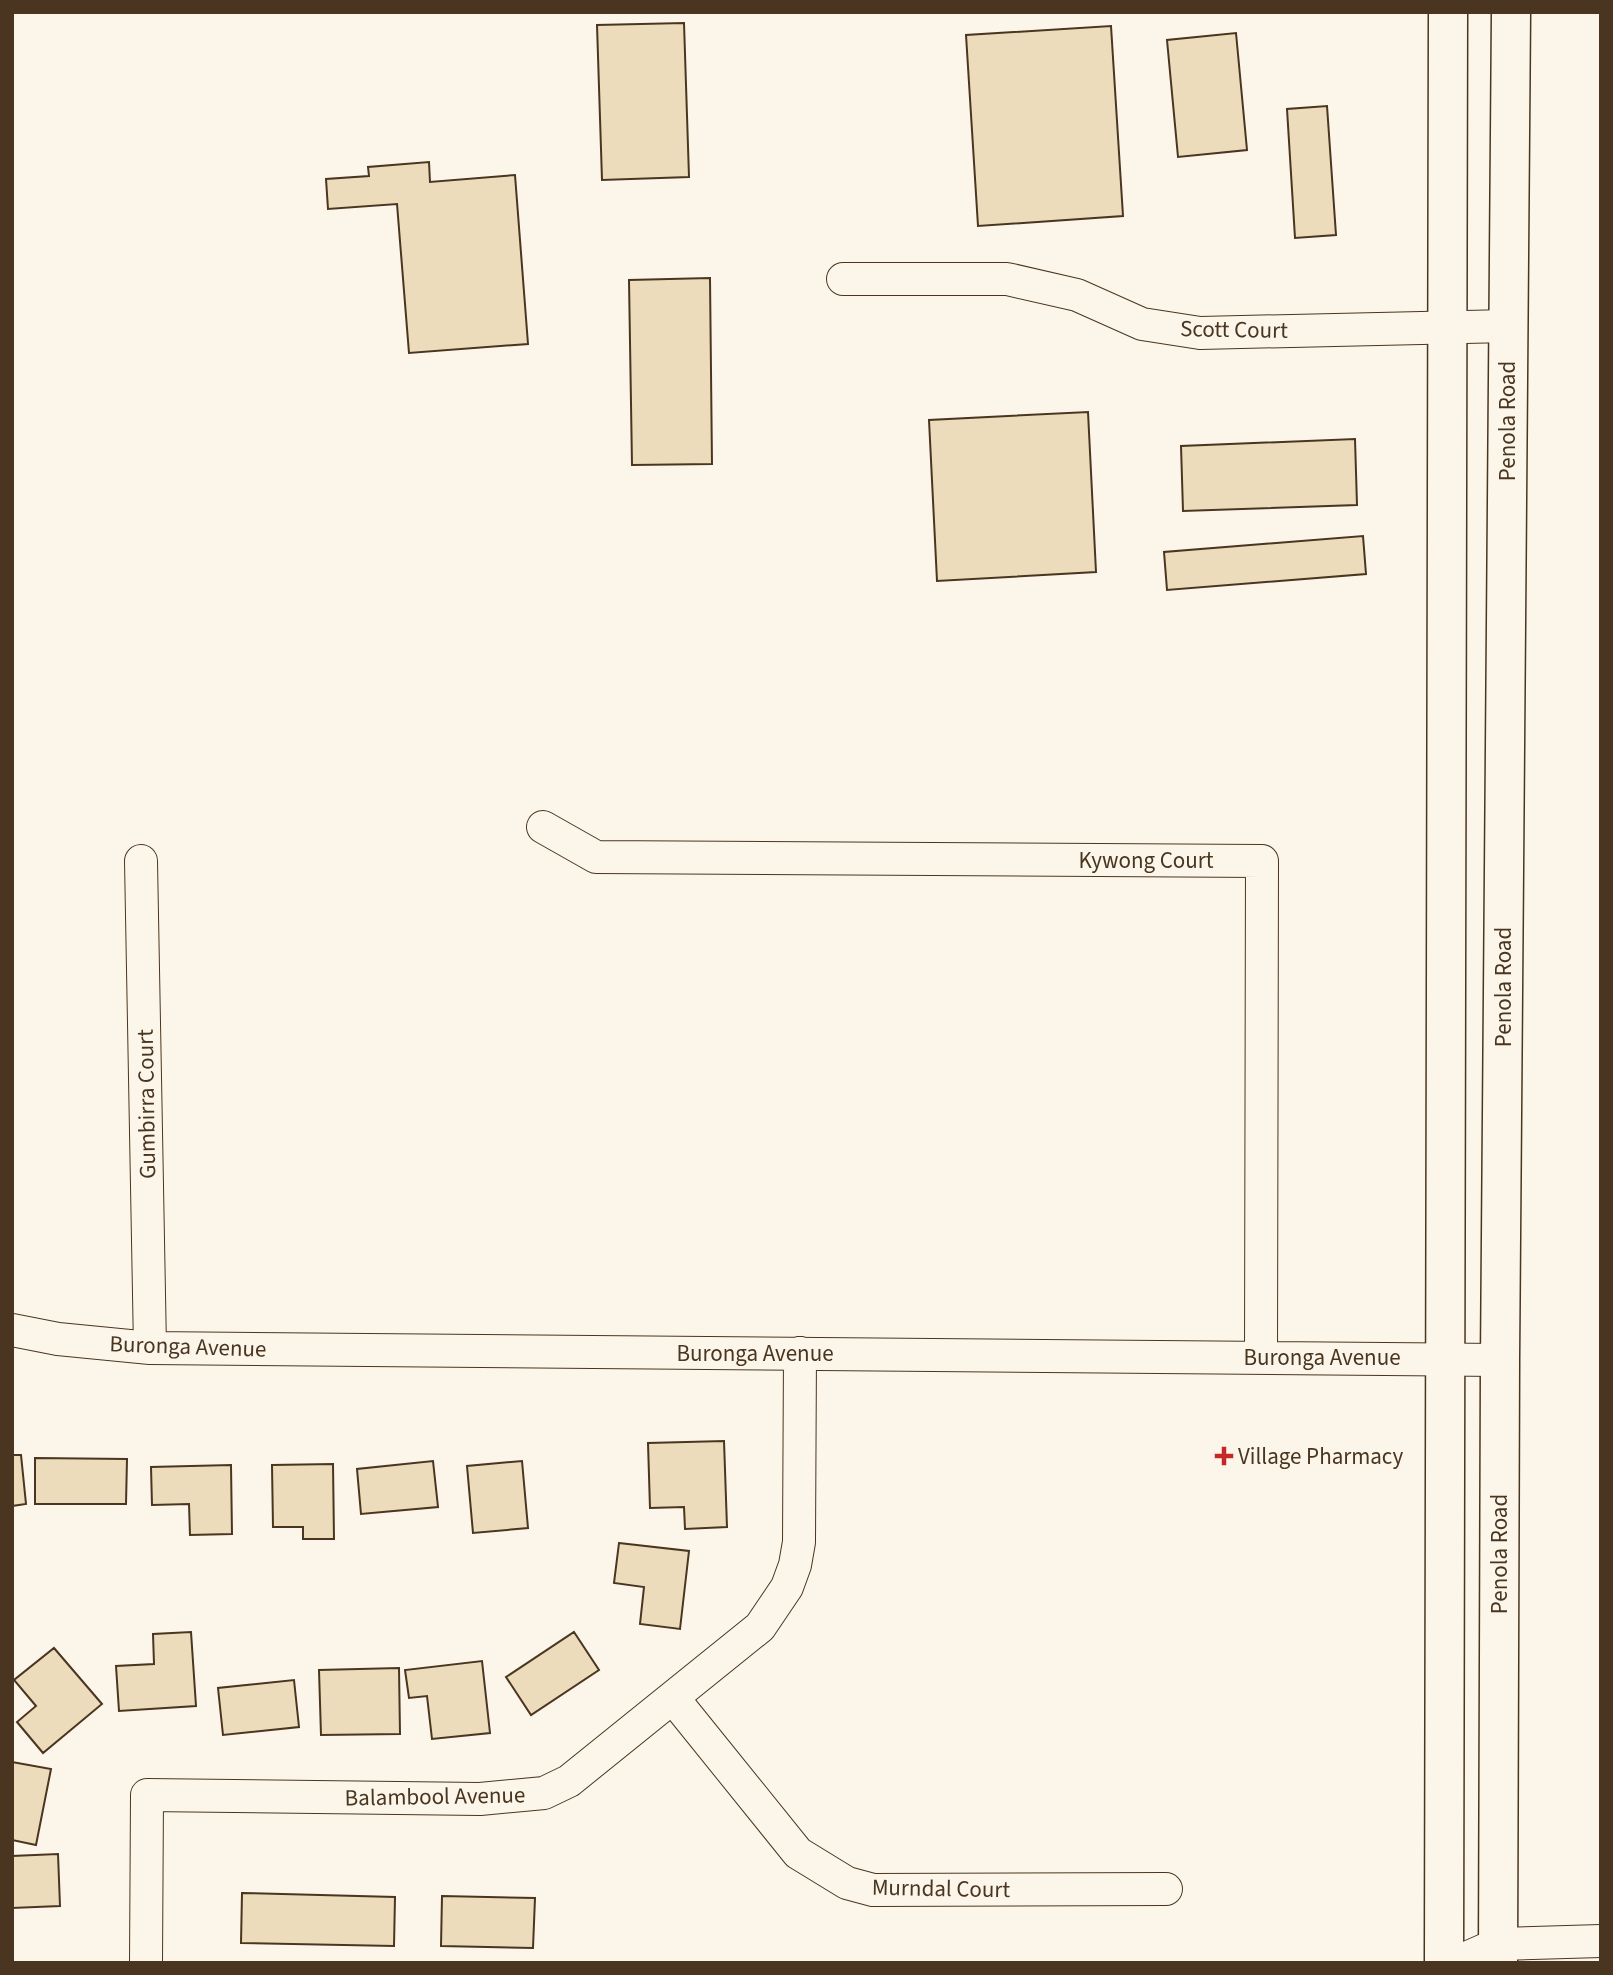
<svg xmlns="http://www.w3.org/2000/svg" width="1613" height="1975" font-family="'Source Sans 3',sans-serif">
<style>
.building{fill:#ecdcbc;stroke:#4a3520;stroke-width:2}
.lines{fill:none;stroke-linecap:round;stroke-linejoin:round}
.minor-casing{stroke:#4a3520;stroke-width:34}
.trunk-casing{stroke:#4a3520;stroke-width:41}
.minor{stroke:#fbf6e9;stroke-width:32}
.trunk{stroke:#fbf6e9;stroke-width:38}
.poi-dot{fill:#c62828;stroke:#fbf6e9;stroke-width:2.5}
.labels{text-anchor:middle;stroke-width:5;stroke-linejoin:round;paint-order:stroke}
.street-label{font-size:23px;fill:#4a3520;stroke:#fbf6e9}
.poi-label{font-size:23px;fill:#4a3520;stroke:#fbf6e9;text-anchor:start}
</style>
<rect width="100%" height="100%" fill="#fbf6e9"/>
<path class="building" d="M684,23L689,177L602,180L597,25Z
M1111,26L1123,216L978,226L966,35Z
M1236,33L1247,150L1178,157L1167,40Z
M1327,106L1336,235L1295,238L1287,109Z
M429,162L430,182L515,175L528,344L409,353L397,204L328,209L326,179L369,176L368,167Z
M710,278L712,464L632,465L629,280Z
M1088,412L1096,572L937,581L929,420Z
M1355,439L1357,505L1183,511L1181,446Z
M1363,536L1366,574L1167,590L1164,552Z
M724,1441L727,1527L685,1529L684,1507L650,1508L648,1443Z
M12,1455H21L26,1504L12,1506Z
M35,1458L127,1459L126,1504H35Z
M433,1461L438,1507L361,1514L357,1469Z
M522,1461L528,1528L473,1533L467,1466Z
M333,1464L334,1539H303V1527H273L272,1465Z
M231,1465L232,1534L190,1535L189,1504L152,1505L151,1467Z
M619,1543L689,1551L680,1629L640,1624L644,1587L614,1583Z
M191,1632L196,1706L119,1711L116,1666L154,1664L153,1634Z
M574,1632L599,1670L531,1715L506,1677Z
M54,1648L102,1704L43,1753L17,1722L36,1706L14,1680Z
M482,1661L490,1733L432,1739L427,1696L409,1698L405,1670Z
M399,1668L400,1734L321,1735L319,1670Z
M294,1680L299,1727L223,1735L218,1688Z
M12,1762L51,1769L36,1845L12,1840Z
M58,1854L60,1906L12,1908V1856Z
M242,1893L395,1897L394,1946L241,1943Z
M442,1896L535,1898L533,1948L441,1946Z"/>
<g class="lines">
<g class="minor-casing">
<path id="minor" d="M843,279H1007L1077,295L1142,324L1200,333L1508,326
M543,827L596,857L1262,861L1261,1356
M141,861L150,1348
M12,1330L58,1339L150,1348L1500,1360
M673,1698L798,1853L847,1883L873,1890L1166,1889
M146,1963L147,1795L480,1799L544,1793L569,1781L760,1627L787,1587L795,1565L799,1542L800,1353
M1455,1963L1498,1944L1601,1941"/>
</g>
<g class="trunk-casing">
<path id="trunk" d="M1444,1963L1448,12
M1498,1963L1500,1360L1511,12"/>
</g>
<use href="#minor" class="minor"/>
<use href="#trunk" class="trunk"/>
</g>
<path class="poi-dot" d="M1220.5 1445.5h7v7h7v7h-7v7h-7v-7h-7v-7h7z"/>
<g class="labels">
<g class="street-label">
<text transform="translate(1234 329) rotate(1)" y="8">Scott Court</text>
<text transform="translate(1507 421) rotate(-90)" y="8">Penola Road</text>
<text x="1146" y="868">Kywong Court</text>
<text transform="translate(1503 987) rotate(-90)" y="8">Penola Road</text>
<text transform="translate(146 1104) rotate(-91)" y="8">Gumbirra Court</text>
<text transform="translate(188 1346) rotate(2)" y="8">Buronga Avenue</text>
<text x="755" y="1361">Buronga Avenue</text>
<text x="1322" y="1365">Buronga Avenue</text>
<text transform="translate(1499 1554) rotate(-90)" y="8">Penola Road</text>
<text transform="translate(435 1796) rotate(-1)" y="8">Balambool Avenue</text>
<text transform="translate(941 1888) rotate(1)" y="8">Murndal Court</text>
</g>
<g class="poi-label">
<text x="1238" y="1464">Village Pharmacy</text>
</g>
</g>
<rect width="1613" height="1975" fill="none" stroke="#4a3520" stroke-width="28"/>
</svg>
